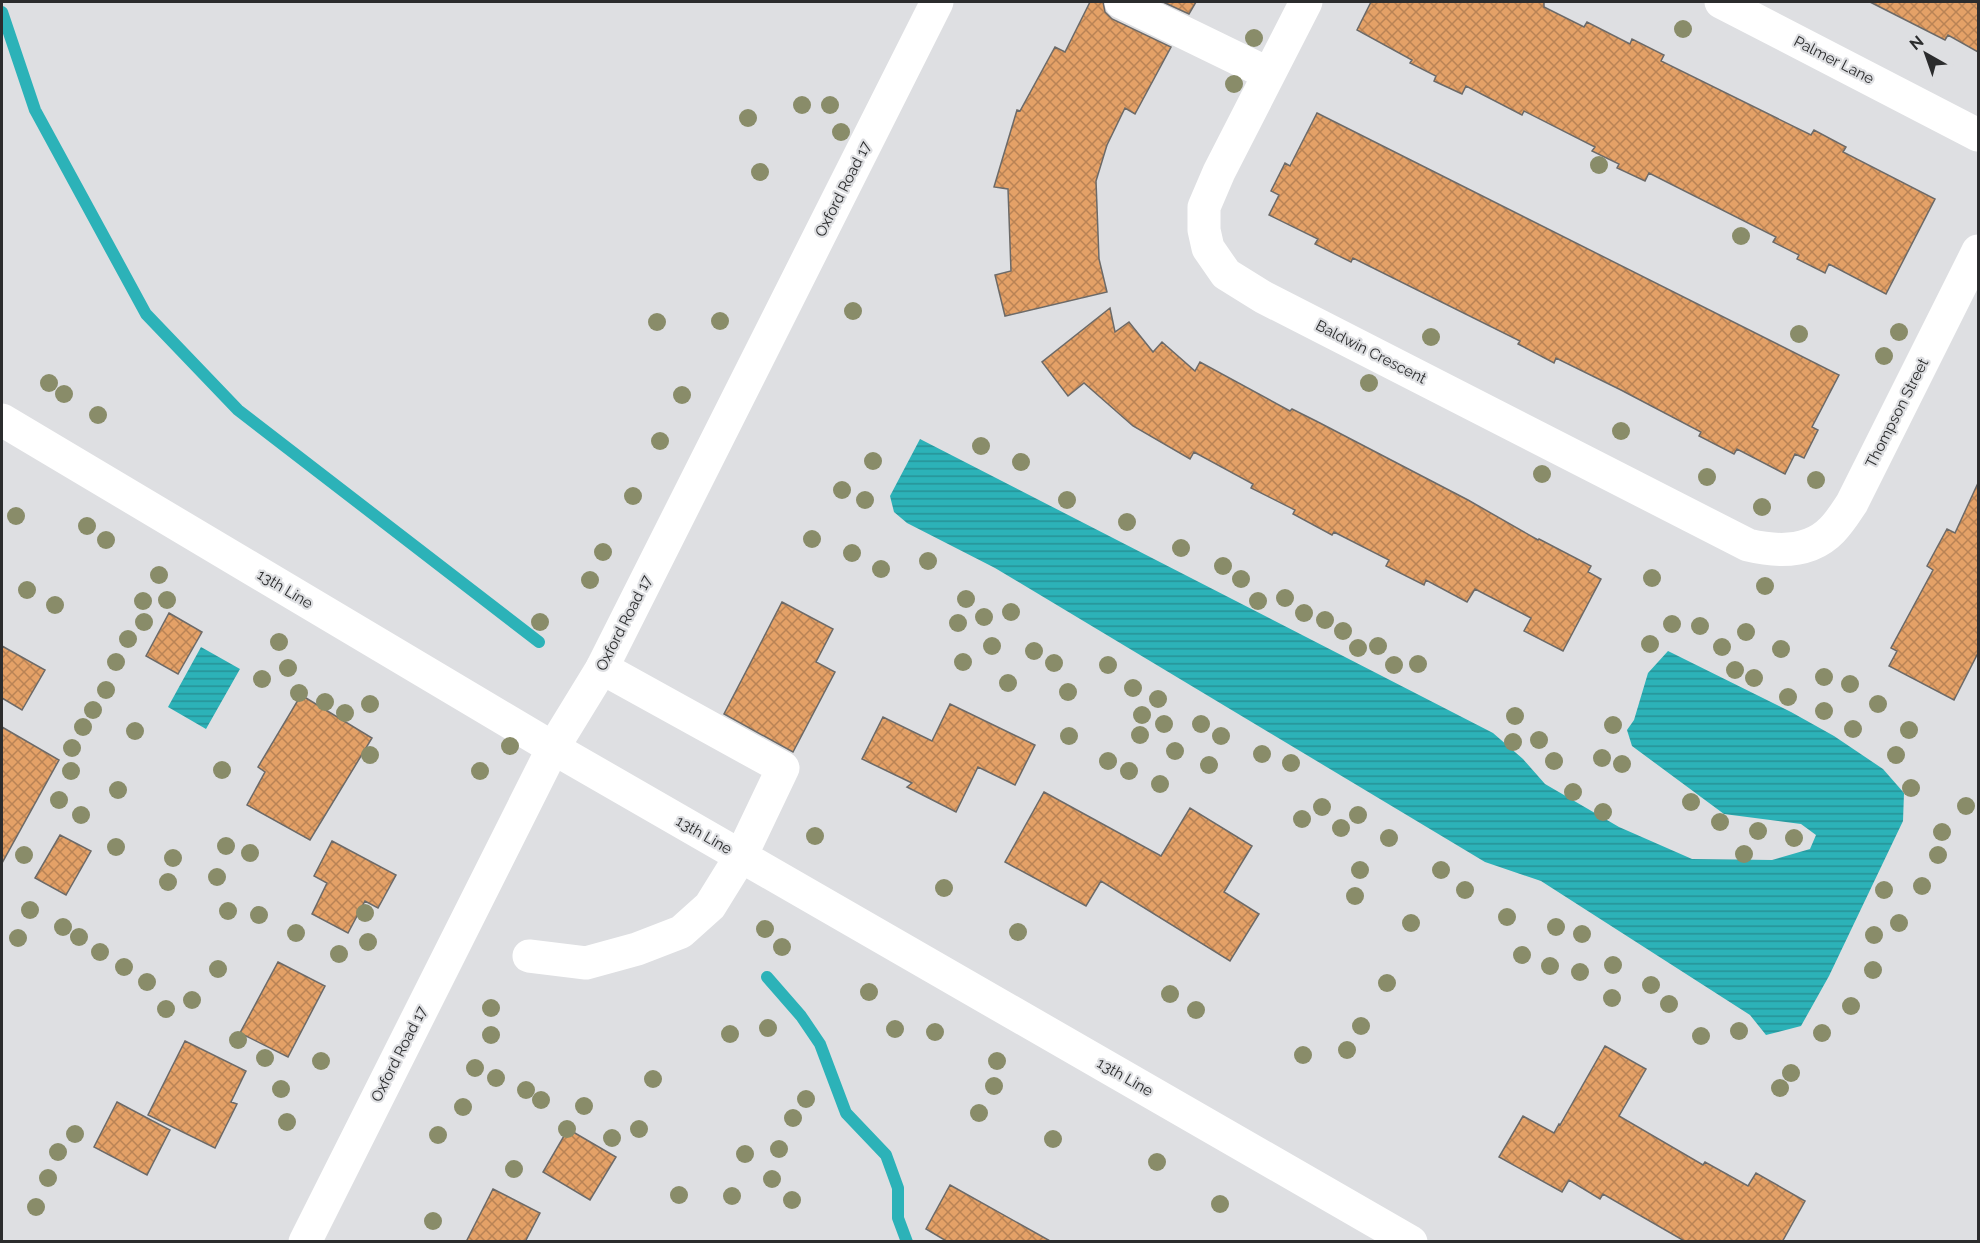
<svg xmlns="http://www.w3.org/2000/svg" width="1980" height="1243" font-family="Raleway,sans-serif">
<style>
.water{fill:url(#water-rules)}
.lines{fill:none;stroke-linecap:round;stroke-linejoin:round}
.stream{stroke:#2cb2b8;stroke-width:12}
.building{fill:url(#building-cross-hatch);stroke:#6c6a68;stroke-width:1.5}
.minor{stroke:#fff;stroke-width:33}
.major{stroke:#fff;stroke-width:33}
.tree{fill:#898c69}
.labels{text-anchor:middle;stroke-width:4.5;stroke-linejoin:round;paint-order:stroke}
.street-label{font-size:15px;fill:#2b2c2d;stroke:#dedfe2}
</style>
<defs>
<pattern id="water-rules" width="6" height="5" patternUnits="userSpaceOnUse" patternTransform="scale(1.5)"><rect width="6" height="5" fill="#2cb2b8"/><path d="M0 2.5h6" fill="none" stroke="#269196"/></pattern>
<pattern id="building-cross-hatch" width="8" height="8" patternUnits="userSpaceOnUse" patternTransform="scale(1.5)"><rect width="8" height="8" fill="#e4a167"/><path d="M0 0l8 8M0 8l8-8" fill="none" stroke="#b98355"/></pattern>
</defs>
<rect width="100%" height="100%" fill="#dedfe2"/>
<path class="water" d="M920,439L1493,733L1523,759L1545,784L1619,827L1692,859L1772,860L1810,849L1816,835L1801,824L1724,814L1632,746L1627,730L1634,720L1648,673L1668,651L1791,712L1834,736L1883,769L1904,793L1903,821L1829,976L1801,1026L1766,1035L1750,1015L1541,881L1485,862L995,568L907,523L894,512L890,496Z
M201,647L240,669L206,729L168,707Z"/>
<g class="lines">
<path class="stream" d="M2,12L35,110L146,314L238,410L539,642
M767,977L801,1016L820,1044L846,1113L886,1155L898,1188V1218L907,1242"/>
</g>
<path class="building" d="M1090,2H1103L1105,12L1112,19L1171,47L1135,114L1125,108L1107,145L1096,181L1099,259L1107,292L1005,316L995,275L1011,271L1008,189L994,187L1017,110L1020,111L1055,47L1065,52Z
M1163,2H1196L1189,14Z
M1371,2H1544V7L1584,27L1587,22L1630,44L1632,39L1664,55L1661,61L1811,135L1814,130L1846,147L1843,152L1935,199L1886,294L1829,264L1825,273L1797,259L1799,255L1773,242L1776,237L1649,173L1645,181L1617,168L1619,164L1592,151L1595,147L1524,111L1522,115L1466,86L1462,94L1434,81L1436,76L1410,63L1412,60L1357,30Z
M1870,2H1978V52L1948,35L1945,40Z
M1317,113L1839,375L1812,427L1818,430L1804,458L1795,454L1785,474L1737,449L1734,454L1699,436L1701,432L1621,390L1556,358L1554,363L1518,344L1520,341L1353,258L1351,262L1315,244L1318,239L1269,215L1279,195L1271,191L1285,163L1290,166Z
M1110,308L1115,332L1129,322L1153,352L1162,342L1195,371L1200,362L1290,411L1292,409L1318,422L1468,500L1538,540L1539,539L1591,566L1588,572L1601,579L1563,651L1524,631L1531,618L1475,589L1467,602L1426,580L1424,585L1386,566L1389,560L1334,532L1332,535L1293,514L1295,510L1251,488L1253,484L1194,452L1190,459L1133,426L1084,383L1068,396L1042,362Z
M1978,483V653L1954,700L1889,666L1897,651L1891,648L1933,570L1927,566L1947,529L1955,533Z
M782,602L833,629L816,662L835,672L793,752L724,714Z
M169,613L202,632L178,674L146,656Z
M2,646L45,670L22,710L2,698Z
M301,695L372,738L310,840L247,805L265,772L258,767Z
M950,704L1035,745L1015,785L978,767L956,812L907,787L912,783L862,759L883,717L932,741Z
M2,727L59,760L2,863Z
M1044,792L1161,856L1190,808L1252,846L1224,892L1259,914L1230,961L1101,881L1086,906L1005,862Z
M60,835L91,851L66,895L35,878Z
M332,841L396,875L378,908L365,901L348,933L312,914L327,883L314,876Z
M278,962L325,986L288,1057L240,1033Z
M185,1041L246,1071L231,1102L237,1104L215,1148L148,1115Z
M1605,1046L1646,1069L1619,1116L1703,1165L1705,1162L1748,1186L1756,1173L1805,1201L1782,1242H1686L1603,1194L1600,1199L1569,1180L1562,1192L1499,1157L1523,1116L1554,1133L1559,1124L1560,1125Z
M117,1102L170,1130L147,1175L94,1147Z
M568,1129L616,1157L590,1200L543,1172Z
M950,1185L1052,1242H948L926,1229Z
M493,1189L540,1213L525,1242H466Z"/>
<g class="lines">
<path class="minor" d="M1121,2L1269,74
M1306,2L1219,172L1204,207V230L1208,248L1226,274L1263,297L1748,545C1777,552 1810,553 1832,530C1840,522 1846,512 1852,503L1978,251
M1721,2L1978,135
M2,420L553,748
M529,956L586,963L637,949L681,932L710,906L741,856L783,768L602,668"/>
<path class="major" d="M553,748L1411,1242
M305,1242L553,748L602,668L937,2"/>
</g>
<g class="tree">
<circle cx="1683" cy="29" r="9"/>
<circle cx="1254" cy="38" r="9"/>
<circle cx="1234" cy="84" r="9"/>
<circle cx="802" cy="105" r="9"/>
<circle cx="830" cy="105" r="9"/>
<circle cx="748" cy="118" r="9"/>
<circle cx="841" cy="132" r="9"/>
<circle cx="1599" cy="165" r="9"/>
<circle cx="760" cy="172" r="9"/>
<circle cx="1741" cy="236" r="9"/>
<circle cx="853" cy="311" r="9"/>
<circle cx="720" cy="321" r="9"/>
<circle cx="657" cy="322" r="9"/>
<circle cx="1899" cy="332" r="9"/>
<circle cx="1799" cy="334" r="9"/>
<circle cx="1431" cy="337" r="9"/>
<circle cx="1884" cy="356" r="9"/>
<circle cx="49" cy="383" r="9"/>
<circle cx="1369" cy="383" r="9"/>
<circle cx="64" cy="394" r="9"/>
<circle cx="682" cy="395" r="9"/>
<circle cx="98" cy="415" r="9"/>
<circle cx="1621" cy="431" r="9"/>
<circle cx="660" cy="441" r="9"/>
<circle cx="981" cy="446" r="9"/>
<circle cx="873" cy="461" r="9"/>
<circle cx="1021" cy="462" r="9"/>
<circle cx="1542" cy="474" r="9"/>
<circle cx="1707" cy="477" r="9"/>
<circle cx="1816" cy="480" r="9"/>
<circle cx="842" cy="490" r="9"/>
<circle cx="633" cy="496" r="9"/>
<circle cx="865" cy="500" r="9"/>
<circle cx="1067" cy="500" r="9"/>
<circle cx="1762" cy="507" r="9"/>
<circle cx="16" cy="516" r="9"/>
<circle cx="1127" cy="522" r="9"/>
<circle cx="87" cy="526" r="9"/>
<circle cx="812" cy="539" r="9"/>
<circle cx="106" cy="540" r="9"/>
<circle cx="1181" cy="548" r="9"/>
<circle cx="603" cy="552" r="9"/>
<circle cx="852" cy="553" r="9"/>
<circle cx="928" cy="561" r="9"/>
<circle cx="1223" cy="566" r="9"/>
<circle cx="881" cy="569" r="9"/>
<circle cx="159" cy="575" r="9"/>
<circle cx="1652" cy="578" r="9"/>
<circle cx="1241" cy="579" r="9"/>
<circle cx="590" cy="580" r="9"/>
<circle cx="1765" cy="586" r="9"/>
<circle cx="27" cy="590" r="9"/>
<circle cx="1285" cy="598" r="9"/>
<circle cx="966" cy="599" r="9"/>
<circle cx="167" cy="600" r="9"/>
<circle cx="143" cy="601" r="9"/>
<circle cx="1258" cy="601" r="9"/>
<circle cx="55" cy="605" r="9"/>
<circle cx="1011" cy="612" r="9"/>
<circle cx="1304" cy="613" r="9"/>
<circle cx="984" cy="617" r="9"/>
<circle cx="1325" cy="620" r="9"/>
<circle cx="144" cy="622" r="9"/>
<circle cx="540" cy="622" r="9"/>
<circle cx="958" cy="623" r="9"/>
<circle cx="1672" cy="624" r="9"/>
<circle cx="1700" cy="626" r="9"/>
<circle cx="1343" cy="631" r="9"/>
<circle cx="1746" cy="632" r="9"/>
<circle cx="128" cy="639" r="9"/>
<circle cx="279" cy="642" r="9"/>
<circle cx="1650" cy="644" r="9"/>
<circle cx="992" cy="646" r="9"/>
<circle cx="1378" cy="646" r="9"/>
<circle cx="1722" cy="647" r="9"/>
<circle cx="1358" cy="648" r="9"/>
<circle cx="1781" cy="649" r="9"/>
<circle cx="1034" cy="651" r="9"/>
<circle cx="116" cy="662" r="9"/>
<circle cx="963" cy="662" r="9"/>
<circle cx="1054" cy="663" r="9"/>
<circle cx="1418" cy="664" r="9"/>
<circle cx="1108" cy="665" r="9"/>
<circle cx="1394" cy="665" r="9"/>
<circle cx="288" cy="668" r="9"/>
<circle cx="1735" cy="670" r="9"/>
<circle cx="1824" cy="677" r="9"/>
<circle cx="1754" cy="678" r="9"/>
<circle cx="262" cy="679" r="9"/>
<circle cx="1008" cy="683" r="9"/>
<circle cx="1850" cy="684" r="9"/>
<circle cx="1133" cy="688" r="9"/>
<circle cx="106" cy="690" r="9"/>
<circle cx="1068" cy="692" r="9"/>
<circle cx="299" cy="693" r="9"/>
<circle cx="1788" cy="697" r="9"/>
<circle cx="1158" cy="699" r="9"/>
<circle cx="325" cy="702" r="9"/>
<circle cx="370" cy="704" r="9"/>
<circle cx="1878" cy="704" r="9"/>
<circle cx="93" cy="710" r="9"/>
<circle cx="1824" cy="711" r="9"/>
<circle cx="345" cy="713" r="9"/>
<circle cx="1142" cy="715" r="9"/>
<circle cx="1515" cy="716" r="9"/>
<circle cx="1164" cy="724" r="9"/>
<circle cx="1201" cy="724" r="9"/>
<circle cx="1613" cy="725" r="9"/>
<circle cx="83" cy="727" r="9"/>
<circle cx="1853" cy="729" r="9"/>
<circle cx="1909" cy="730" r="9"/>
<circle cx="135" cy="731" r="9"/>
<circle cx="1140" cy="735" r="9"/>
<circle cx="1069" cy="736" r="9"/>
<circle cx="1221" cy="736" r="9"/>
<circle cx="1539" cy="740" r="9"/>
<circle cx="1513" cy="742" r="9"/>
<circle cx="510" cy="746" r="9"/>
<circle cx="72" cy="748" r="9"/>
<circle cx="1175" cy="751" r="9"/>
<circle cx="1262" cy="754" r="9"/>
<circle cx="370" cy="755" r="9"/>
<circle cx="1896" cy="755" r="9"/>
<circle cx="1602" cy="758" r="9"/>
<circle cx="1108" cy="761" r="9"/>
<circle cx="1554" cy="761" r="9"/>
<circle cx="1291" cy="763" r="9"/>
<circle cx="1622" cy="764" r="9"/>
<circle cx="1209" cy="765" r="9"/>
<circle cx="222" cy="770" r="9"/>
<circle cx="71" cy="771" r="9"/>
<circle cx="480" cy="771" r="9"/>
<circle cx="1129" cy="771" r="9"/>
<circle cx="1160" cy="784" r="9"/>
<circle cx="1911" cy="788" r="9"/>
<circle cx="118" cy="790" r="9"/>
<circle cx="1573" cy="792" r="9"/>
<circle cx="59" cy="800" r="9"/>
<circle cx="1691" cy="802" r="9"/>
<circle cx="1966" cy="806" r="9"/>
<circle cx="1322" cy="807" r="9"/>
<circle cx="1603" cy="812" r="9"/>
<circle cx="81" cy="815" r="9"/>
<circle cx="1358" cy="815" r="9"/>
<circle cx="1302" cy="819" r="9"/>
<circle cx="1720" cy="822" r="9"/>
<circle cx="1341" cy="828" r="9"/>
<circle cx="1758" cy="831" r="9"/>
<circle cx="1942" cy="832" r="9"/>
<circle cx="815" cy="836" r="9"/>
<circle cx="1389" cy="838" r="9"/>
<circle cx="1794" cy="838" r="9"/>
<circle cx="226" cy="846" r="9"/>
<circle cx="116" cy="847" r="9"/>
<circle cx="250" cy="853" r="9"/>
<circle cx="1744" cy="854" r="9"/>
<circle cx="24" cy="855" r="9"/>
<circle cx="1938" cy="855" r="9"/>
<circle cx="173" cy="858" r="9"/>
<circle cx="1360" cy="870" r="9"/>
<circle cx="1441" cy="870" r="9"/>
<circle cx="217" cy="877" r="9"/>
<circle cx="168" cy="882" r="9"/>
<circle cx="1922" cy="886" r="9"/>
<circle cx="944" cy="888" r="9"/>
<circle cx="1465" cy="890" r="9"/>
<circle cx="1884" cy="890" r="9"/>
<circle cx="1355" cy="896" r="9"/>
<circle cx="30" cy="910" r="9"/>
<circle cx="228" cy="911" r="9"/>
<circle cx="365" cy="913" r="9"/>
<circle cx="259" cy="915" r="9"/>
<circle cx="1507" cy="917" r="9"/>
<circle cx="1411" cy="923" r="9"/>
<circle cx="1899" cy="923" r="9"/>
<circle cx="63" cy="927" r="9"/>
<circle cx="1556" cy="927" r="9"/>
<circle cx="765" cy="929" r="9"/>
<circle cx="1018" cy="932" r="9"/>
<circle cx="296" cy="933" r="9"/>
<circle cx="1582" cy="934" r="9"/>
<circle cx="1874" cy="935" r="9"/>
<circle cx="79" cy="937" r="9"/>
<circle cx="18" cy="938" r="9"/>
<circle cx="368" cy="942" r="9"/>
<circle cx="782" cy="947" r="9"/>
<circle cx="100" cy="952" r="9"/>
<circle cx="339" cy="954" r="9"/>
<circle cx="1522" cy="955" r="9"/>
<circle cx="1613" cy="965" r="9"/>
<circle cx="1550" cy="966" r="9"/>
<circle cx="124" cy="967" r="9"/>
<circle cx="218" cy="969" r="9"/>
<circle cx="1873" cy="970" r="9"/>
<circle cx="1580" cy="972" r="9"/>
<circle cx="147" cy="982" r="9"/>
<circle cx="1387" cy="983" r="9"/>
<circle cx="1651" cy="985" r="9"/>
<circle cx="869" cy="992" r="9"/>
<circle cx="1170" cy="994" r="9"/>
<circle cx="1612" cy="998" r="9"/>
<circle cx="192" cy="1000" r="9"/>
<circle cx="1669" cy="1004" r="9"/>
<circle cx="1851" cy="1006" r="9"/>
<circle cx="491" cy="1008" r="9"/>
<circle cx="166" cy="1009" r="9"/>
<circle cx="1196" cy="1010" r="9"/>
<circle cx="1361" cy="1026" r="9"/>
<circle cx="768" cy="1028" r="9"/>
<circle cx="895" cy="1029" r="9"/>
<circle cx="1739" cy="1031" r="9"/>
<circle cx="935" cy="1032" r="9"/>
<circle cx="1822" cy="1033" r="9"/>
<circle cx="730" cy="1034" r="9"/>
<circle cx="491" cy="1035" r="9"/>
<circle cx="1701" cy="1036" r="9"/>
<circle cx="238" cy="1040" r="9"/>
<circle cx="1347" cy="1050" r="9"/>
<circle cx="1303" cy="1055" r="9"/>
<circle cx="265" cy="1058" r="9"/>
<circle cx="321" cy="1061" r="9"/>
<circle cx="997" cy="1061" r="9"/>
<circle cx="475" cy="1068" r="9"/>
<circle cx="1791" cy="1073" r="9"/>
<circle cx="496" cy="1078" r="9"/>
<circle cx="653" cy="1079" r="9"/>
<circle cx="994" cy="1086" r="9"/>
<circle cx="1780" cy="1088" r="9"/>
<circle cx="281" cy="1089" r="9"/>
<circle cx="526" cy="1090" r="9"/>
<circle cx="806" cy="1099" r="9"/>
<circle cx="541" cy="1100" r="9"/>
<circle cx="584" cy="1106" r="9"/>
<circle cx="463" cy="1107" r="9"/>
<circle cx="979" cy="1113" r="9"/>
<circle cx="793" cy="1118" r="9"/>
<circle cx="287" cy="1122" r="9"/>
<circle cx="567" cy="1129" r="9"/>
<circle cx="639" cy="1129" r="9"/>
<circle cx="75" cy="1134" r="9"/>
<circle cx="438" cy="1135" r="9"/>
<circle cx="612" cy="1138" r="9"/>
<circle cx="1053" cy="1139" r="9"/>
<circle cx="779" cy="1149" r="9"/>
<circle cx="58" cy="1152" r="9"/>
<circle cx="745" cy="1154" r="9"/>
<circle cx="1157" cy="1162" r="9"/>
<circle cx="514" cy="1169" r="9"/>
<circle cx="48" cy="1178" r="9"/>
<circle cx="772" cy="1179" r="9"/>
<circle cx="679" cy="1195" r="9"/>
<circle cx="732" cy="1196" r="9"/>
<circle cx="792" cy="1200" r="9"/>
<circle cx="1220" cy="1204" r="9"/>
<circle cx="36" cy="1207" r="9"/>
<circle cx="433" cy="1221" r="9"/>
</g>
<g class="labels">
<g class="street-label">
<text transform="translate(1834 60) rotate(27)" y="5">Palmer Lane</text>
<text transform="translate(843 189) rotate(-63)" y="5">Oxford Road 17</text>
<text transform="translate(1371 352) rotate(27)" y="5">Baldwin Crescent</text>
<text transform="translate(1897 413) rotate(-63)" y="5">Thompson Street</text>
<text transform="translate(285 589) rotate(31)" y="5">13th Line</text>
<text transform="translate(624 623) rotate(-63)" y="5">Oxford Road 17</text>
<text transform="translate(704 835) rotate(30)" y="5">13th Line</text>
<text transform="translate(399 1054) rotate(-63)" y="5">Oxford Road 17</text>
<text transform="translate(1125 1077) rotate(30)" y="5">13th Line</text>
</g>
</g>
<rect width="1980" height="1243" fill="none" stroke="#2b2c2d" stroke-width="6"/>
<g transform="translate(1926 54) rotate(320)" stroke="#dedfe2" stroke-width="4.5" paint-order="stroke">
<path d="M0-4.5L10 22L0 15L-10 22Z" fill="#2b2c2d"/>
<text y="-9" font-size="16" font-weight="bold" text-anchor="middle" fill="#2b2c2d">N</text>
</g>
</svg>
